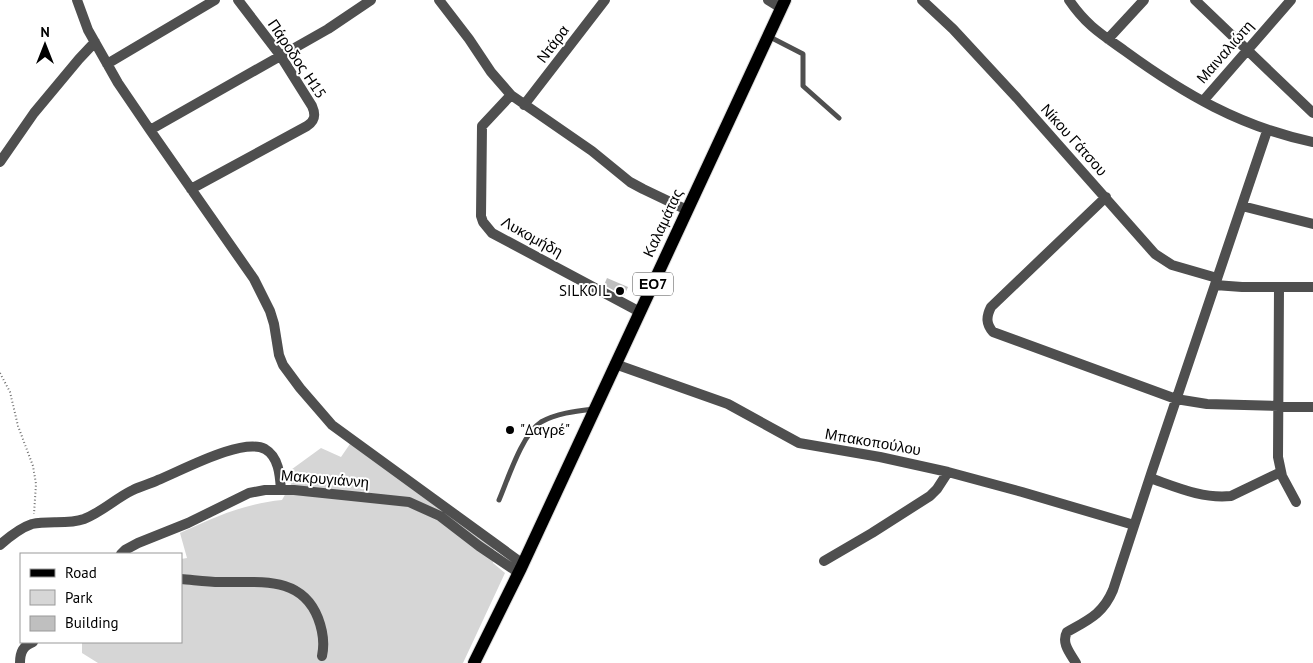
<svg xmlns="http://www.w3.org/2000/svg" width="1313" height="663" font-family="'PT Sans',sans-serif">
<style>
.green{fill:#d6d6d6}
.building{fill:#bfbfbf}
.lines{fill:none;stroke-linecap:round;stroke-linejoin:round}
.primary-casing{stroke:#dbdbdb;stroke-width:14}
.path{stroke:#717171;stroke-width:2;stroke-dasharray:1 2.5;stroke-linecap:butt}
.lane{stroke:#4f4f4f;stroke-width:5}
.street{stroke:#4f4f4f;stroke-width:10}
.primary{stroke:#000;stroke-width:12}
.poi-dot{fill:#000;stroke:#fff;stroke-width:2}
.labels{text-anchor:middle;stroke-width:4;stroke-linejoin:round;paint-order:stroke}
.shield{fill:#fff;stroke:#4c4c4c;stroke-width:1}
.shield-label{font-size:14px;font-weight:bold;fill:#000}
.street-label{font-size:15px;fill:#000;stroke:#fff}
.poi-label{font-size:15px;fill:#000;stroke:#fff;text-anchor:end}
</style>
<rect width="100%" height="100%" fill="#fff"/>
<path class="green" d="M352,441L494,547L493,563L505,573L463,663H98L82,653V642H181V559L187,558L180,533C216,517 242,504 282,500L291,484L288,472L321,448L341,457Z"/>
<path class="building" d="M607,278L628,287L624,296L604,285Z"/>
<g class="lines">
<g class="primary-casing">
<path id="primary" d="M474,663L521,568L785,0"/>
</g>
<path class="path" d="M0,373L10,392L18,426L33,466L36,484L34,514"/>
<path class="lane" d="M768,36L803,54V86L839,118
M499,500C508,479 522,434 541,422C557,413 577,411 594,409"/>
<path class="street" d="M77,0L88,30L118,83L150,130L254,279L270,311L274,324L279,355L283,365L300,388L332,425L523,564
M439,0L469,39L491,72L511,95L592,151L630,182L643,189L687,210
M768,0L781,8
M922,0L953,29L1017,98L1155,254L1172,265L1217,278
M1069,0C1086,25 1101,34 1125,51C1184,94 1241,127 1313,142
M1195,0L1313,113
M1108,39L1144,0
M107,64L215,0
M511,95L482,126L481,216L483,222L492,233L640,312
M1203,101L1291,0
M524,105L605,0
M150,130L328,29L371,0
M0,162L34,113L79,59L95,42
M191,189L307,126C315,121 316,115 312,106L280,55L238,0
M1106,197L991,307C986,317 986,324 993,332L1176,399L1207,404L1313,407
M1242,206L1313,224
M1215,285L1242,287H1313
M1279,288L1278,457L1282,476L1296,502
M615,364L728,404L799,443L880,457L948,472L1022,492L1134,525
M1150,478C1176,487 1202,499 1231,496L1281,472
M0,545C9,537 20,528 32,524C49,520 67,525 84,519C102,512 116,498 133,490C141,486 150,484 158,480C181,471 242,437 265,449C279,457 280,476 281,490
M121,554L125,550L138,543L188,523L249,493L265,490H294L409,502L440,516L479,546L519,573
M824,561L872,533L930,496L937,489L948,472
M181,579C194,580 207,582 220,582C257,583 301,574 318,618C323,631 325,642 322,656
M20,663C20,652 23,646 33,642
M1076,663C1070,653 1061,643 1067,632C1088,620 1103,614 1113,590L1152,471L1267,131"/>
<use href="#primary" class="primary"/>
</g>
<g class="poi-dot">
<circle cx="620" cy="291" r="5"/>
<circle cx="510" cy="430" r="5"/>
</g>
<g class="labels">
<rect class="shield" x="633" y="272.5" width="40" height="23" rx="4"/>
<g class="shield-label">
<text x="653" y="289">ΕΟ7</text>
</g>
<g class="street-label">
<text transform="translate(553 44) rotate(-53)" y="5">Ντάρα</text>
<text transform="translate(1225 52) rotate(-49)" y="5">Μαιναλιώτη</text>
<text transform="translate(297 59) rotate(56)" y="5">Πάροδος Η15</text>
<text transform="translate(1074 140) rotate(48)" y="5">Νίκου Γάτσου</text>
<text transform="translate(663 223) rotate(-65)" y="5">Καλαμάτας</text>
<text transform="translate(532 237) rotate(29)" y="5">Λυκομήδη</text>
<text transform="translate(873 442) rotate(10)" y="5">Μπακοπούλου</text>
<text transform="translate(325 479) rotate(5)" y="5">Μακρυγιάννη</text>
</g>
<g class="poi-label">
<text x="610" y="296">SILKOIL</text>
<text x="520" y="435" text-anchor="start">"Δαγρέ"</text>
</g>
</g>
<rect x="20" y="553" width="162" height="90" fill="#ffffff" stroke="#999999"/>
<rect x="30" y="569" width="25" height="8" fill="#000000" stroke="#999999"/>
<text x="65" y="578" font-size="15" fill="#000000">Road</text>
<rect x="30" y="590" width="25" height="15" fill="#d6d6d6" stroke="#999999"/>
<text x="65" y="603" font-size="15" fill="#000000">Park</text>
<rect x="30" y="616" width="25" height="15" fill="#bfbfbf" stroke="#999999"/>
<text x="65" y="628" font-size="15" fill="#000000">Building</text>
<g transform="translate(45 45)" stroke="#ffffff" stroke-width="4" paint-order="stroke">
<path d="M0-4L9 19L0 12L-9 19Z" fill="#000000"/>
<text y="-8" font-size="14" font-weight="bold" text-anchor="middle" fill="#000000">N</text>
</g>
</svg>
